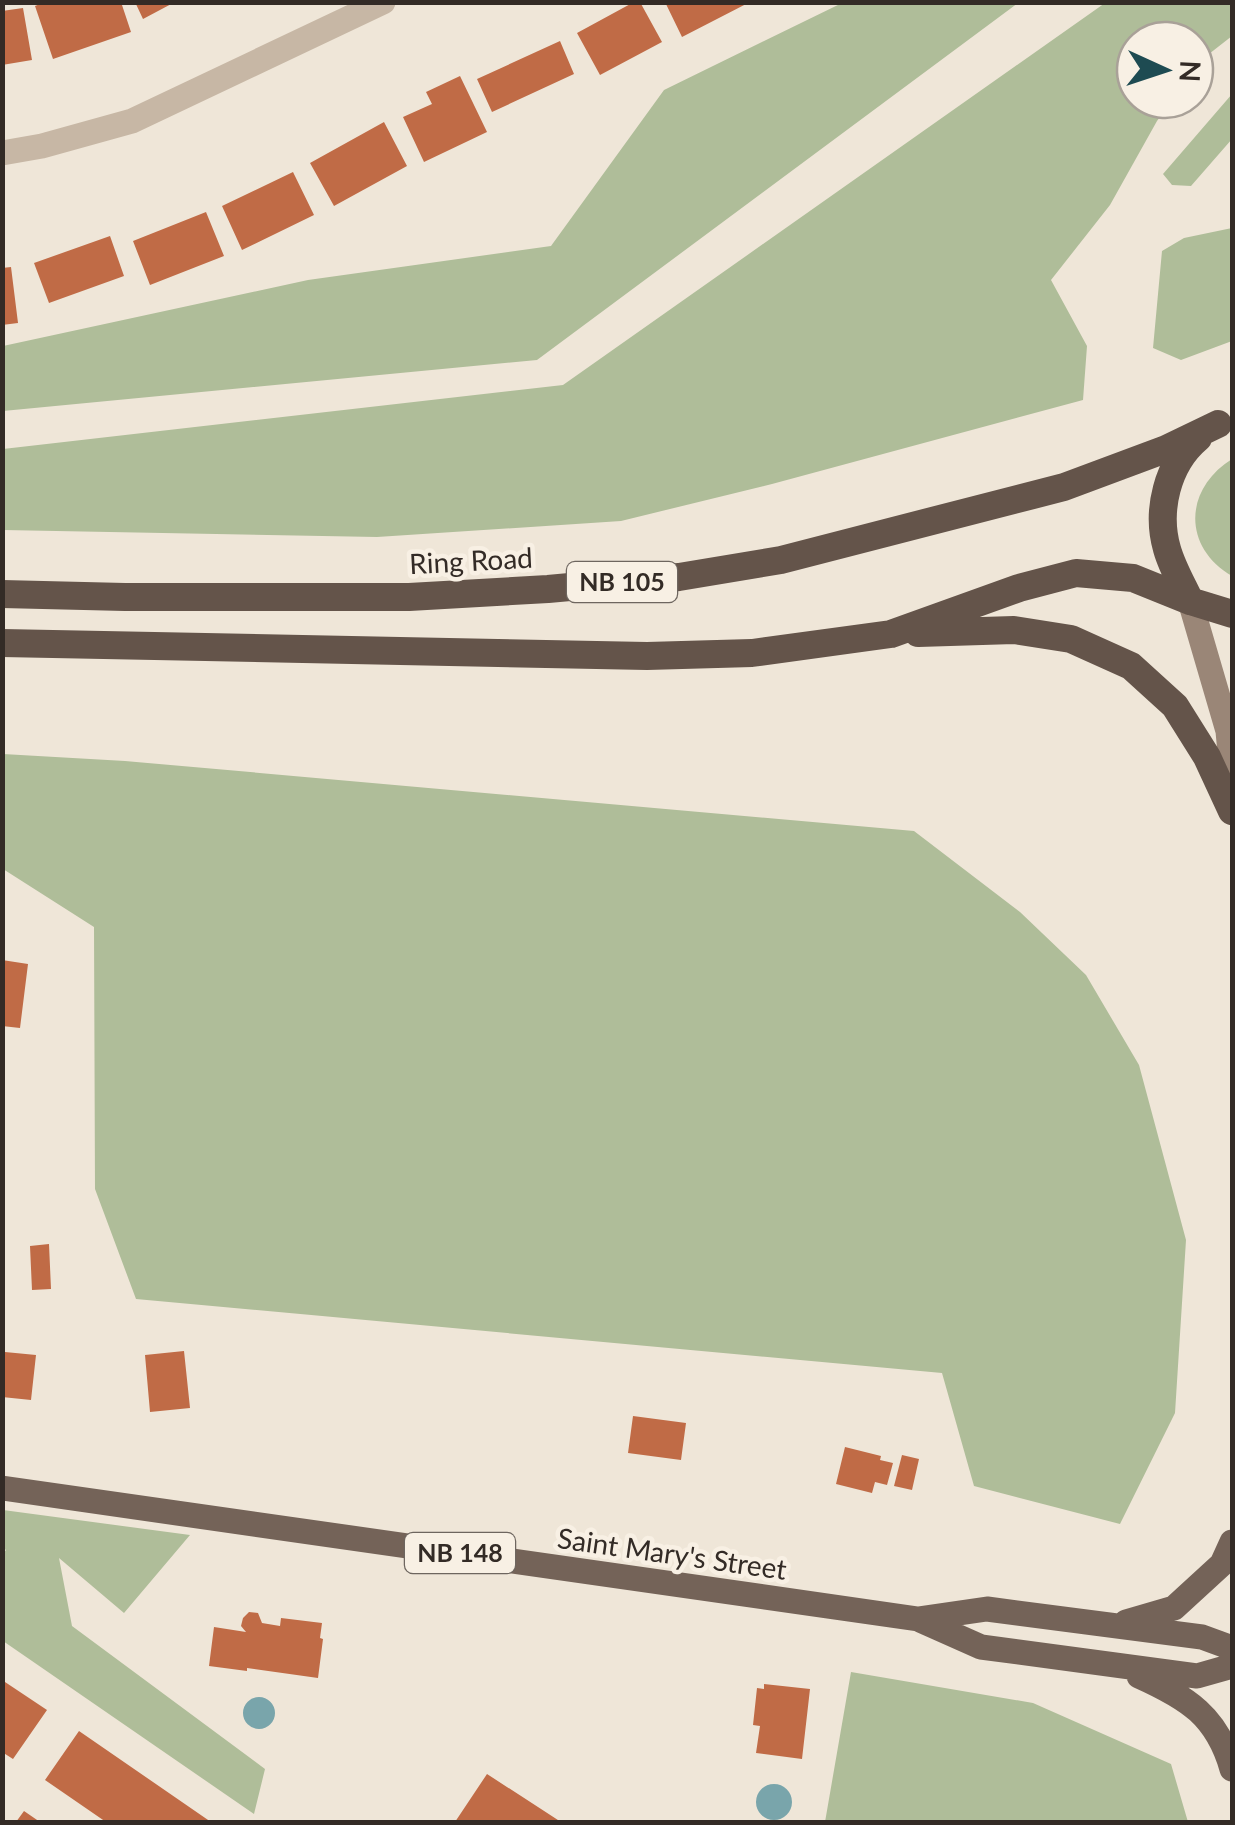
<svg xmlns="http://www.w3.org/2000/svg" width="1235" height="1825" font-family="Lato,sans-serif">
<style>
.green{fill:#afbd99}
.water{fill:#79a5ab}
.building{fill:#c06b46}
.lines{fill:none;stroke-linecap:round;stroke-linejoin:round}
.tertiary{stroke:#c7b7a5;stroke-width:25}
.secondary{stroke:#9a8677;stroke-width:25}
.primary{stroke:#746358;stroke-width:25}
.trunk{stroke:#64544a;stroke-width:28}
.labels{text-anchor:middle;stroke-width:9;stroke-linejoin:round;paint-order:stroke}
.shield{fill:#f8f0e4;stroke:#6e665f;stroke-width:2.5}
.shield-label{font-size:25px;font-weight:bold;fill:#332b26}
.street-label{font-size:28px;fill:#332b26;stroke:#f8f0e4}
</style>
<rect width="100%" height="100%" fill="#efe6d8"/>
<path class="green" d="M842,3H1018L537,360L3,411V346L308,280L551,246L664,90Z
M1105,3H1232V36L1200,61L1195,68V40H1135V100H1172L1157,121L1110,205L1051,280L1087,346L1083,400L772,484L621,521L377,537L3,530V449L563,385Z
M1232,94V139L1191,186L1172,185L1163,174Z
M1232,228V341L1181,360L1153,348L1162,251L1184,238Z
M1232,459V576C1182,547 1184,489 1232,459Z
M3,754L125,761L914,831L1020,912L1086,975L1139,1065L1186,1240L1175,1413L1120,1524L974,1486L942,1373L136,1299L95,1189L94,927L3,869Z
M3,1510L190,1535L124,1613L59,1558L72,1626L265,1769L254,1814L3,1641L2,1555L6,1550L3,1548Z
M851,1672L1033,1703L1171,1764L1188,1822H825Z"/>
<path class="water" d="M243 1713a16 16 0 1 1 32 0a16 16 0 1 1-32 0Z
M756 1802a18 18 0 1 1 36 0a18 18 0 1 1-36 0Z"/>
<path class="building" d="M45,2H121L131,32L53,59L35,6Z
M135,2H175L143,19Z
M634,2H640L662,42L600,75L577,33Z
M665,2H750L682,37Z
M23,8L32,60L2,65V11Z
M560,41L574,74L492,112L477,79Z
M460,76L487,132L424,162L403,117L432,104L426,92Z
M384,122L407,166L334,206L310,163Z
M293,172L314,215L242,250L222,206Z
M206,212L224,256L150,285L133,241Z
M110,236L124,276L49,303L34,263Z
M11,267L18,323L2,325V268Z
M2,960L28,964L20,1028L2,1026Z
M49,1244L51,1289L32,1290L30,1246Z
M184,1351L190,1408L150,1412L145,1355Z
M5,1352L36,1355L31,1400L2,1397Z
M633,1416L686,1423L681,1460L628,1453Z
M845,1447L881,1456L880,1460L893,1463L887,1485L875,1482L872,1493L836,1484Z
M902,1455L919,1459L912,1490L894,1486Z
M249,1612L258,1613L262,1623L280,1626L281,1618L322,1623L320,1638L323,1639L318,1678L247,1668V1671L209,1666L214,1627L246,1632L241,1626L243,1618Z
M2,1680L47,1710L13,1759L2,1752Z
M764,1684L810,1689L802,1759L756,1753L760,1726L753,1725L757,1688L764,1689Z
M79,1731L211,1822H106L45,1780Z
M487,1774L561,1822H455Z
M24,1811L40,1822H16Z"/>
<g class="lines">
<path class="tertiary" d="M2,153L42,146L132,121L383,2"/>
<path class="secondary" d="M1190,601L1228,731L1232,774"/>
<path class="primary" d="M2,1488L918,1619L981,1647L1197,1676L1232,1666
M918,1619L987,1609L1202,1637L1232,1648
M1126,1622L1174,1608L1222,1564L1232,1542
M1139,1676C1188,1698 1217,1716 1232,1769"/>
<path class="trunk" d="M2,594L125,597H409L548,589L679,577L781,560L1064,487L1166,449L1218,424
M1190,601C1182,584 1172,567 1167,549C1156,511 1167,464 1198,438
M918,633L1014,630L1071,639L1131,666L1175,706L1207,757L1232,811
M2,643L647,656L752,653L891,634L1019,588L1076,573L1133,578L1190,601L1232,614"/>
</g>
<g class="labels">
<g class="shield">
<rect x="567" y="562" width="110" height="40" rx="8"/>
<rect x="405" y="1533" width="110" height="40" rx="8"/>
</g>
<g class="shield-label">
<text x="622" y="591">NB 105</text>
<text x="460" y="1562">NB 148</text>
</g>
<g class="street-label">
<text transform="translate(471 561) rotate(-3)" y="10">Ring Road</text>
<text transform="translate(672 1554) rotate(8)" y="10">Saint Mary's Street</text>
</g>
</g>
<rect width="1235" height="1825" fill="none" stroke="#332b26" stroke-width="10"/>
<g transform="translate(1165 70) rotate(93)"><circle r="48" fill="#f8f0e4" stroke="#a9a198" stroke-width="2.5"/>
<path d="M0-8L18 38L0 25L-18 38Z" fill="#1e4b52"/>
<text y="-15" font-size="28" font-weight="bold" text-anchor="middle" fill="#332b26">N</text>
</g>
</svg>
